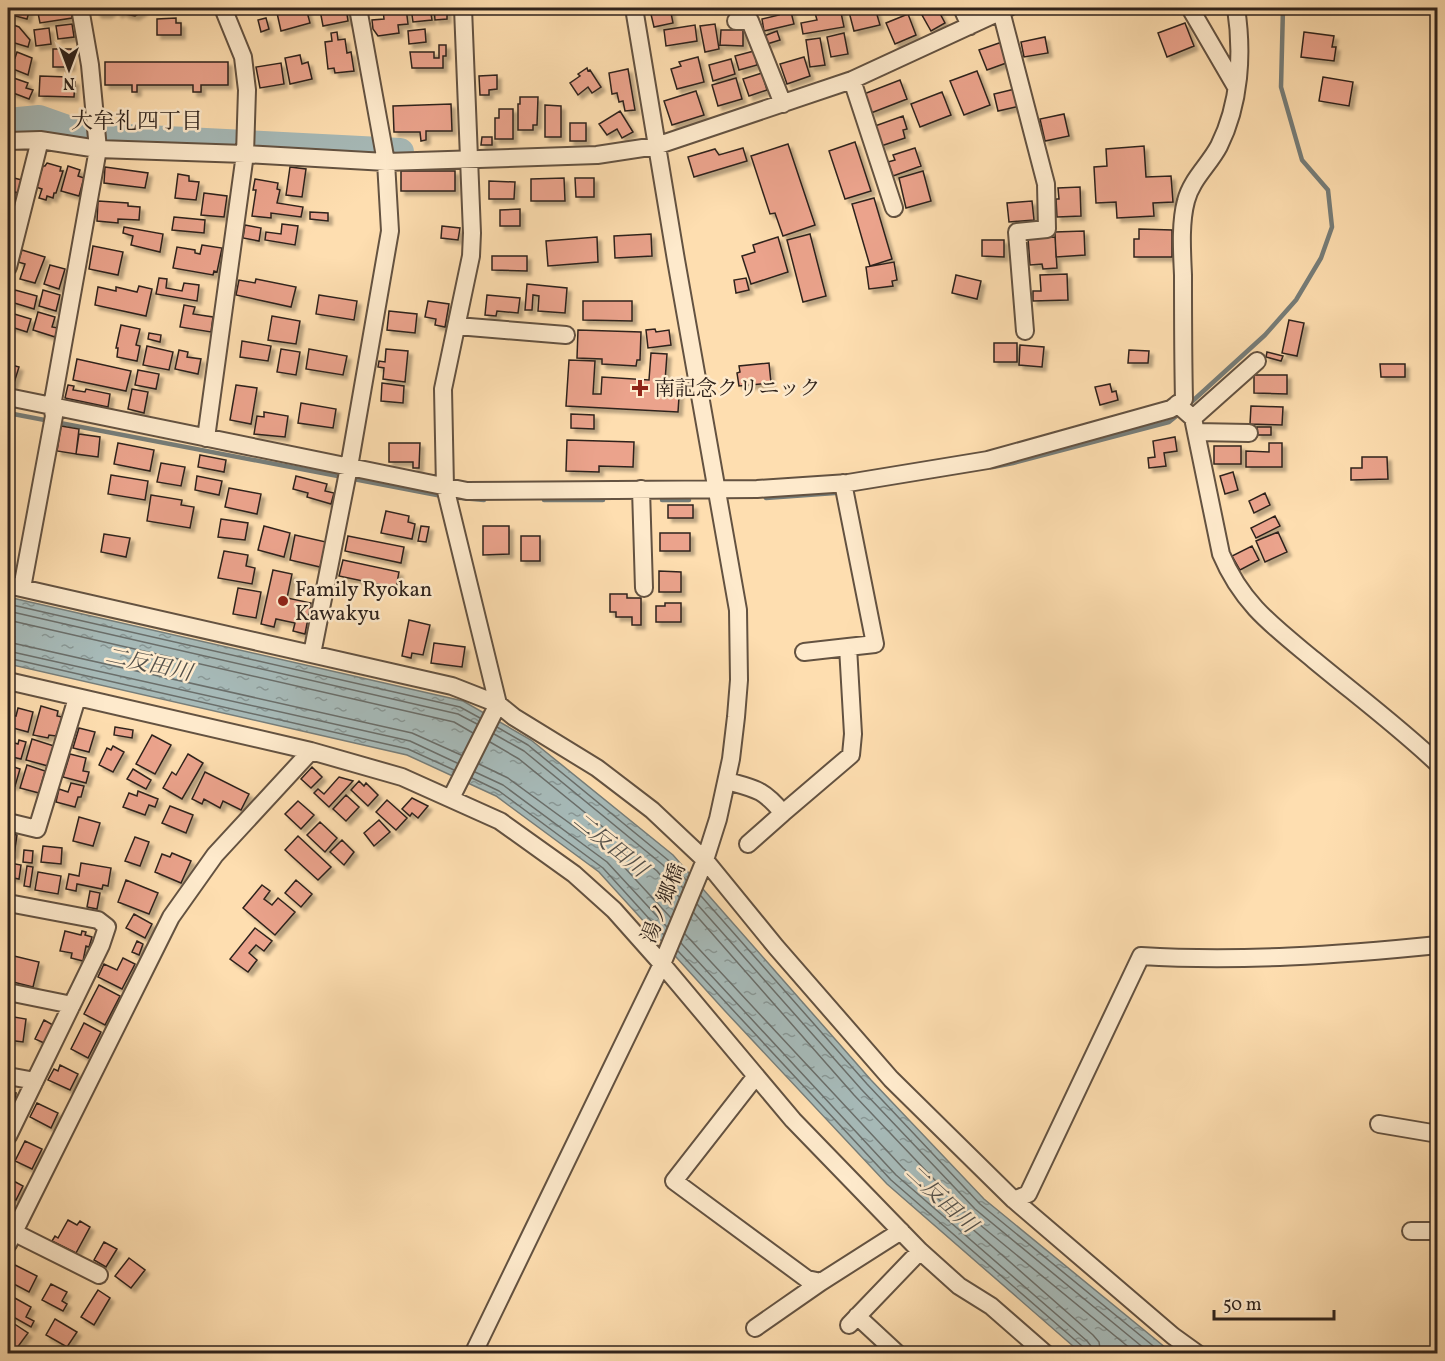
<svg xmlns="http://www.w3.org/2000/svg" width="1445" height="1361" font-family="Vollkorn,'Noto Serif JP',serif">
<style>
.water{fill:url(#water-ripples);stroke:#767d79;stroke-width:1.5}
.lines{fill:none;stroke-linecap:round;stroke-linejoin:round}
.shore{stroke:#6a6e6a;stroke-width:1.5}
.stream{stroke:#767d79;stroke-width:4.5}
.river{stroke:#a6b9b7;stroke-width:28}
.building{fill:#eba38c;stroke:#2f231c;stroke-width:1.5;filter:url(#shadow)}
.minor-casing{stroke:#635241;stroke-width:20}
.minor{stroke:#feeacc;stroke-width:16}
.poi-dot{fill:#8f2418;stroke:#feeacc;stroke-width:2}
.labels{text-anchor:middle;stroke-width:5;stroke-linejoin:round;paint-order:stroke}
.poi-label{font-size:21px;fill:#2f231c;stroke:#feeacc;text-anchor:start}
.street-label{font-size:21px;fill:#2f231c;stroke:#feeacc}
.neighbourhood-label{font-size:22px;fill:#2f231c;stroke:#feeacc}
.water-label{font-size:22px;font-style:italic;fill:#53504a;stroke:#feeacc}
</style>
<defs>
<pattern id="water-ripples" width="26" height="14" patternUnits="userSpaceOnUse" patternTransform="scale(1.5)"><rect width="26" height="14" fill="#a6b9b7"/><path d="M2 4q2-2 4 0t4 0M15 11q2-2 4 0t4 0" fill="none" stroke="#889694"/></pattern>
<filter id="shadow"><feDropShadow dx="4" dy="4" stdDeviation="1.5" flood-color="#0004"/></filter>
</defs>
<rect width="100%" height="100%" fill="#fedeb0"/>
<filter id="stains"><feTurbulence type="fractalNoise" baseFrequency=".00333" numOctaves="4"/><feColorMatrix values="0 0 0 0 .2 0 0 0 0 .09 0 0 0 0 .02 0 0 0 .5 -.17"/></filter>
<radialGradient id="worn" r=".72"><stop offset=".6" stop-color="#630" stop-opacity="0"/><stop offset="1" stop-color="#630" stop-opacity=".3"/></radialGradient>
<path class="water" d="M8,597L463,701L531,740L673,855L871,1080L984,1199L1172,1353H1081L887,1184L725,1011L599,872L496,796L407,755L8,664Z"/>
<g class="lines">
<path class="shore" d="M8,604L460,707L480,718
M8,611L458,714L477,724
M8,620L454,722L473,733
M8,642L412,733L461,755
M8,651L410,741L457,763
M8,658L408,749L454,770
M497,727L528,745L668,860L686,880
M494,734L524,751L663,865L683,888
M490,742L519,759L657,871L679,897
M479,764L508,778L613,855L671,918
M475,772L503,785L607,862L667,927
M472,778L499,791L603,868L664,935
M701,896L867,1084L980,1204L1163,1354
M697,904L861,1089L975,1209L1151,1354
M694,913L854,1095L968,1215L1137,1354
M685,934L903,1168L1093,1335L1099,1342L1101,1354
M681,943L896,1175L1087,1341L1091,1346L1092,1354
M678,951L891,1180L1082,1346L1084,1354"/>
<path class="stream" d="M1186,407L1265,335L1296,300L1321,258L1332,227L1328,190L1302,160L1281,87L1283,8
M8,413L442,496
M993,467L1013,463L1169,422L1180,413
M450,497L484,500
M766,498L835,493
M544,500H603
M662,500H689"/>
<path class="river" d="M8,122L39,119L87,136L400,152"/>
</g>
<path class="building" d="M9,8H30L27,19L8,14Z
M37,8H71L72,18L40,23Z
M94,8H144L143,11L135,16L125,14L123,11L118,14L115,9L108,14H98Z
M300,8H306L310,23L281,31L277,13Z
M332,8H346L348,21L323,26L320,10Z
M406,8L408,24L398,25L399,33L378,36L373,29L372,20L384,19L383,10Z
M411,8H430L432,20L413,22Z
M434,8H447V19L435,20Z
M659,8H670L673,23L654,27L650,10Z
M790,8L794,24L764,31L762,19L779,15L777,9Z
M840,8L844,27L803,34L801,23L817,20L815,13Z
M848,8H875L880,25L854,31Z
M937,8L945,23L931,31L922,15Z
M908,14L916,35L895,44L886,23Z
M176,18V23H181V35H157V19Z
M266,18L269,29L261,32L258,20Z
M8,23L19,27L30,40L28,47L8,41Z
M1185,23L1194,46L1167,57L1158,33Z
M72,24L74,37L58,39L56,26Z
M715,24L719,49L705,52L700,26Z
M695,25L697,41L666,46L664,30Z
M49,28L51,44L36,46L34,30Z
M425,29L426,42L409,44L408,31Z
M721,30H743V46L720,45Z
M777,31L780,40L767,44L764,36Z
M337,32L338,40L345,39L347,53L351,52L354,71L335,73L334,68L328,69L325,42L332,41L331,33Z
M1304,32L1334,36L1332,47H1336L1334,61L1301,57Z
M844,33L848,54L831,57L827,37Z
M1045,37L1048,53L1024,57L1021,42Z
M820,38L825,65L810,67L806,40Z
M1002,42L1009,62L987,70L979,50Z
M439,45H446V56H443V68H412L410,52H434V58H439Z
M53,49H71V67H53Z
M754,51L757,65L739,70L735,56Z
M17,52L32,58L28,75L8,67V55L15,58Z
M300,55L302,64L308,62L312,79L290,84L285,58Z
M698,57L704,82L677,89L671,69L681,66L679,62Z
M804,57L810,76L787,84L780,64Z
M731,59L735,74L713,81L709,65Z
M105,62H228V85H201V92H193V85H137V92H132V85H105Z
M281,63L284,84L260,88L256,67Z
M587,68L588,71L590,70L601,87L592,93L588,87L578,95L570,83L580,76L578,74Z
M628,69L635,110L625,111L623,101L619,102L617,93L612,94L609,73Z
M977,71L990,105L964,115L950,81Z
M762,73L767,90L749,96L743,79Z
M497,75V89L489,90V95H480L479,76Z
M8,76L28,83L26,88L33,90L29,99L8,91Z
M40,76L68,77V81H75L74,97L39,96Z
M1323,77L1353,82L1349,106L1319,101Z
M736,78L742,99L718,106L712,85Z
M900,80L907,99L871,113L864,94Z
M1015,89L1020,106L998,111L994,94Z
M696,91L704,115L672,125L664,101Z
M942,92L951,115L920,127L911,104Z
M520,97H538L537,125H533V130H518V104H520Z
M451,104L452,131H426V140L421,141L420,132H394L393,106Z
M545,105L561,106V137H545Z
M499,109H513V139H495V118H499Z
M620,111L633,132L622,138L617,129L607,135L599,124Z
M1064,114L1069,136L1045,141L1040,119Z
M903,116L907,129L903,130L905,138L881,146L875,126Z
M570,123H586V141H570Z
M482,137H492V145H481Z
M855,142L871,191L845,199L829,151Z
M788,144L815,225L783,236L775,213L770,214L751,156Z
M1144,146L1146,177L1171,176L1173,202L1153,203L1154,216L1117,218L1116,202L1096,203L1094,167L1107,166L1106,149Z
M743,148L747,161L694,177L688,157L715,149L719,155Z
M915,148L921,166L893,176L888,162L895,160L893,155Z
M47,163L61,167L60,171H63L56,193H54L53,198L47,196L46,200L39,198L42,189L36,187L43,166H45Z
M68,166L80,170L78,176L84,178L79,196L61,191Z
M105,167L148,173L145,188L104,183Z
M290,167L306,169L302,197L286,195Z
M401,171H455V191H401Z
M923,171L931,201L906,208L899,178Z
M178,174L189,176V181L199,182L196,200L175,198Z
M10,177L22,180L18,193L15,192L10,208H8V185Z
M564,178L565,201H531V179Z
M575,178H594V197H576Z
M255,179L278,183L277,189L280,190L277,203L303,207L301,217L271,213V218L252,216L256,190H253Z
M489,181L515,182L514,199H489Z
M1080,187L1081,216L1057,217L1056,199H1059L1058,188Z
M204,193L227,196L224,217L201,215Z
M874,198L892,259L870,266L852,204Z
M98,201L128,203V206L140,207L139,220L118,219V223L97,221Z
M1032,201L1034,220L1009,222L1007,203Z
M520,209V226H500V210Z
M310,212L328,213V221L310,219Z
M174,217L205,220L204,233L172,230Z
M282,224L298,226L295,245L265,240L266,232L281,234Z
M245,225L261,228L259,241L243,238Z
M442,226L460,228L458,240L441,238Z
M124,227L163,234L160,252L131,245L133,236L123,233Z
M1139,229L1172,230V257H1134V239H1139Z
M1084,231L1085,255L1056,257L1055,232Z
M651,234L652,256L615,258L614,236Z
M810,234L826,296L803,302L787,240Z
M597,237L598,262L548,266L546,241Z
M778,237L788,272L751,284L742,256L755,252L753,245Z
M1055,237L1057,268L1043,269L1042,264L1030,265L1028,238Z
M982,240H1004V257L982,256Z
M202,245L222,248L217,272L214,271L213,275L173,268L177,247L195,250V253L200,254Z
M93,246L123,252L118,275L89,269Z
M22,250L45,257L35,283L20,279L25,264L18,262Z
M492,256H527V271L492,270Z
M894,262L897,280L892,281L893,286L869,289L866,267Z
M50,265L65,269L59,289L44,284Z
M1067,274L1068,300L1033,301V291H1041L1040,275Z
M956,275L981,281L977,299L952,293Z
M159,278L167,279L166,288L182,291L184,283L199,285L197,301L156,294Z
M746,278L749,290L736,293L734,280Z
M256,279L296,287L291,307L236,295L239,280L255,283Z
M527,284L567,288L565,313L538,311L539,296L533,295L532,310H525Z
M139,286L152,289L146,316L95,305L98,287L116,291V287L137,292Z
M15,290L37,296L34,309L11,302Z
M43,290L60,295L56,311L39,306Z
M319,295L357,301L354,320L316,314Z
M487,295L520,298L518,313L497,311L496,316L485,315Z
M428,301L449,304L445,327L435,325L436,319L425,317Z
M583,301H632V321L583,320Z
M184,305L195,307L193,314L213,317L211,332L180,327Z
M389,311L417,314L415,333L387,330Z
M38,312L55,317L52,327L58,328L55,337L33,330Z
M11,313L31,319L27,332L8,326Z
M272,316L300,321L296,344L268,340Z
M1289,320L1304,323L1297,356L1282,353Z
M121,325L140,329L136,345L140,346L137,361L117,357L118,348H116Z
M655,329L656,332L669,330L671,345L648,348L646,330Z
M578,330L641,332L640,360H637L636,366L602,364V359L577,358Z
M149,333L161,335L160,342L148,339Z
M242,341L271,346L268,361L240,357Z
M994,343H1017V362H994Z
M1020,345L1044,347L1042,367L1019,365Z
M147,346L173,352L169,370L143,365Z
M281,349L300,352L296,375L277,372Z
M309,349L347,356L343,375L306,369Z
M386,349L408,351L405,382L383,379L384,368L378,367L379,361L385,362Z
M179,350L188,352L187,357L201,359L198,374L175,369Z
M1129,350L1149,351L1148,363H1128Z
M1267,352L1283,356L1281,361L1266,357Z
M651,353L667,354L665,381L680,382L678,412L566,406L569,360L595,361L593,394H601L602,377L649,380Z
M77,359L131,371L126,391L73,380Z
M769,363L771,383L739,386L737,373L740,372L739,366Z
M8,364L19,367L13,386L8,384Z
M1380,364H1405V377H1381Z
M138,370L159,374L156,389L135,385Z
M1254,375H1287V394L1254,393Z
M382,383L404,386L403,403L381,401Z
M1110,384L1112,392L1116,391L1118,400L1100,405L1095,387Z
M68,385L74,386L73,390L85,392L86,389L110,394L108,407L65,398Z
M236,385L257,388L251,424L230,420Z
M132,389L148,392L144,413L128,409Z
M301,403L336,409L333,428L298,423Z
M1251,406L1283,407L1282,425L1250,424Z
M264,412L288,416L285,437L254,434L257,416L264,417Z
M571,414L594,415V429L571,428Z
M61,426L79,429L76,454L57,451Z
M1257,427H1271V435H1257Z
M79,434L100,437L98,457L76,454Z
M1175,437L1177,451L1164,453L1166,466L1149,468L1148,458L1155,457L1153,441Z
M567,440L634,442L633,467L599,466V472L566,471Z
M118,443L154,450L150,471L114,464Z
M389,443H420L419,468H413V462H389Z
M1269,443H1282V467H1246V451L1269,452Z
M1214,446H1241V464H1214Z
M200,455L226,460L224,472L198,467Z
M1362,457H1387L1388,479L1351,480V468H1362Z
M161,463L185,467L181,486L157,482Z
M1233,472L1238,490L1225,494L1220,476Z
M111,475L148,481L145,500L108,494Z
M197,476L222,481L219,495L195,490Z
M296,476L327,484L325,491L334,493L331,504L307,497L308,493L293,489Z
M229,488L261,494L257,514L225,507Z
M1265,493L1270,505L1254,513L1249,501Z
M151,495L182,500L181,505L194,507L190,528L147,521Z
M668,505H693V518H668Z
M386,511L409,516L408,522L415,524L412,539L381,533Z
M1275,516L1280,526L1256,538L1251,528Z
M221,519L248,523L245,540L218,537Z
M264,526L290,533L284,557L258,550Z
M421,526L429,527L426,542L418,541Z
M483,526H509V554L483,555Z
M1278,532L1287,552L1265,562L1256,541Z
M660,533H690V551H660Z
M104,534L130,538L126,557L101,552Z
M295,535L326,542L320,567L290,560Z
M348,536L404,547L401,563L345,551Z
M521,536H540V561H521Z
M1252,546L1259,560L1240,570L1232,556Z
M224,551L248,555L246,566L255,568L252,584L218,578Z
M343,560L399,572L396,588L339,576Z
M273,570L292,574L287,598L311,603L305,634L293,631L295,623L276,619L274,627L261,624Z
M659,571L681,572V592H659Z
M238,588L261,592L256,618L233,614Z
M610,594H627V598H641V625H632V617H616V612H610Z
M665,603H681V622H656V606H665Z
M409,620L430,625L423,655L412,653L411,658L402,656Z
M434,643L465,647L462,667L431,663Z
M41,706L58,711L57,716L62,717L56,736L49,735L48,738L33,735Z
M18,708L33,712L28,732L13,728L14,722L10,721L12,715L16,716Z
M115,727L133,730L132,738L114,735Z
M79,728L95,732L89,752L73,748Z
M152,735L171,745L155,774L136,764Z
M32,739L54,746L48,766L26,760Z
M19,740L26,742L21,759L8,756V741L18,744Z
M113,746L124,752L113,772L99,765L107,748L111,750Z
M70,754L86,758L83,771L89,772L86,783L63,777Z
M188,754L203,763L182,799L163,788L172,772L176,775Z
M8,765L20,769L15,786L8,784Z
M27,765L45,771L39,793L20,788Z
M312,767L322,777L311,788L301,779Z
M133,769L151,780L146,789L127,779Z
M205,772L249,794L241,810L223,801L220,808L204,799L202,804L192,799Z
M339,777L353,781L329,807L314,793L318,789L324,794Z
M359,781L364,786L366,783L378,795L368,806L351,790Z
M71,783L84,786L81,797H78L75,807L56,802L59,789L68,792Z
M138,791L158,799L155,807L149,805L145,815L123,807L129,793L137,796Z
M346,795L359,807L346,821L333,809Z
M412,798L428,806L418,818L412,813L410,816L402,809Z
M387,800L407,818L396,830L376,812Z
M298,801L314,815L301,829L285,814Z
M170,806L193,815L186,833L162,823Z
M79,817L100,823L93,846L73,841Z
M379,820L390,832L374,846L364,833Z
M320,822L337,838L325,852L307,835Z
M8,833L17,835L14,855L8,854Z
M298,836L331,867L318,880L285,850Z
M135,837L149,842L140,866L125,861Z
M342,840L354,852L344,865L330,852Z
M43,846L62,848L61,864L41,862Z
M24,850L33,851L32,863L23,862Z
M172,853L191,861L181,883L155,872L162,854L170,857Z
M10,863L21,865L19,879L8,877Z
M81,863L111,868L108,886L103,885L102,889L77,884L76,891L66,889L69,874L79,876Z
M27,866L33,867L30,887L24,886Z
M38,872L61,876L58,894L35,890Z
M126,880L158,893L149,914L118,902Z
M296,880L312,894L301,907L285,893Z
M262,885L270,891L264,899L272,905L278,898L295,912L275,935L243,908Z
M90,891L100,893L97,909L87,907Z
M134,914L152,924L145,938L126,928Z
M255,928L272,941L264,951L256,945L249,953L257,960L248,972L230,959Z
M65,931L81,935L82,931L86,932L85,935L92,937L89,947L86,946L83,961L71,958L72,953L60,951Z
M137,941L143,944L139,955L132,952Z
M14,956L39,962L33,987L13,982L14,975L10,974Z
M123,958L135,964L122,989L98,977L104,964L117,970Z
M99,985L120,996L105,1025L84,1014Z
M8,1016L26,1019L23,1042L8,1040Z
M44,1020L53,1025L44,1043L35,1039Z
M84,1023L101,1032L88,1058L71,1049Z
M60,1065L78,1074L70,1090L48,1080L54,1069L58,1071Z
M8,1092L16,1093L14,1107H10L8,1118Z
M37,1103L58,1113L51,1128L30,1117Z
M25,1141L42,1149L32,1169L15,1161Z
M8,1178L23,1186L16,1200L8,1196Z
M68,1220L77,1225L80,1221L90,1227L76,1253L52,1241L55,1236L58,1238Z
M104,1242L117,1249L106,1267L94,1260Z
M129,1258L145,1270L131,1288L115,1276Z
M15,1265L37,1276L29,1292L8,1281Z
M51,1284L67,1292L62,1301L67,1304L63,1311L42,1300Z
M98,1290L110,1298L94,1325L81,1317Z
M13,1297L31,1307L26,1317L34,1321L31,1327L8,1314V1307Z
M55,1319L77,1332L67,1347L46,1335Z
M13,1323L28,1333L14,1352L8,1347V1331Z"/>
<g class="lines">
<g class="minor-casing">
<path id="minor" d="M463,8L472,233L471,256L443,389L445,487L498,704
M962,8L970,26
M1190,8L1236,87
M1001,11L1046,184L1047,229L1017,232L1025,331
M736,21H750L783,104
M852,80L894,208
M8,141L40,140L98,149L245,154L386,162L597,155L656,146L852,80L1008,8
M8,267L40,140
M457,326L566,335
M8,397L467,491L757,489L848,483L988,460L1171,409L1184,399C1183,357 1183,316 1183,275C1182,252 1180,223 1186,201C1191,180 1209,165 1219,146C1240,104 1243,53 1236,8
M1177,404L1193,418L1221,554C1242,604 1273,626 1314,660C1355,694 1399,727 1438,764
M1193,418L1257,361
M1196,432L1249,433
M206,438L245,154L247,90L243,57L223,8
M843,483L875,644L848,647
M641,489L644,588
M8,585L452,686L498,704L514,717L597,768L652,810L705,860L776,947L891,1079L1014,1200L1173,1336L1198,1354
M22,588L54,416L52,406L98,149L90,65L80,8
M312,654L349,467L390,231L386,162L358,8
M8,681L311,751L402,777L500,821L574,874L614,910L662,964L793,1120L920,1251L959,1286L991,1306L1046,1354
M727,781C756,789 763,789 783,813L748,844
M451,798L498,704
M783,813L851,755L853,734L848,647L804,652
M8,822L37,829L77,698
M8,903L98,920L107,927L101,945L8,1136
M8,992L72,1005
M8,1076L35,1081
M756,1076L674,1181L807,1279L821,1282L901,1231
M1379,1124L1438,1134
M1014,1200L1028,1194L1141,956C1240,962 1339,955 1438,945
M1411,1231H1438
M13,1232L99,1275
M8,1244L171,917L215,855L311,751
M857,1316L898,1354
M849,1325L920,1251
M755,1328L821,1282
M473,1354L662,964L705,860L718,819L731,759L736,717L739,680L738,610L676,260L634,8"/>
</g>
<use href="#minor" class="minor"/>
</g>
<g class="poi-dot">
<path d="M637 379h6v6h6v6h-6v6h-6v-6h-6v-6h6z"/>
<circle cx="283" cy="601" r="6"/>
</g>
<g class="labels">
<g class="poi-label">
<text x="654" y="395">南記念クリニック</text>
<text x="295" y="596">Family Ryokan<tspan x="295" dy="24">Kawakyu</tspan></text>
</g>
<g class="street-label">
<text transform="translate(663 903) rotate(-68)" y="7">湯ノ郷橋</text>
</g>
<g class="neighbourhood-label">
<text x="137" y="128">大牟礼四丁目</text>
</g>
<g class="water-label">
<text transform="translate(149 663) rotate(12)" y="8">二反田川</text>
<text transform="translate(611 844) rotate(39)" y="8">二反田川</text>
<text transform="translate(942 1198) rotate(43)" y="8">二反田川</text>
</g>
</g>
<rect width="1445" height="1361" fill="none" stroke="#fedeb0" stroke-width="30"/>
<rect x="9" y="9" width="1427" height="1343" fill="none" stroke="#2f231c" stroke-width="3"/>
<rect x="15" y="15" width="1415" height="1331" fill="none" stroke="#2f231c" stroke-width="1.5"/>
<g transform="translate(69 69) rotate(180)" stroke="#feeacc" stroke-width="4.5" paint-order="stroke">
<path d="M0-4.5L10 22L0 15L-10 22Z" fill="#2f231c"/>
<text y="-9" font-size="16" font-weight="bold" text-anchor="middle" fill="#2f231c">N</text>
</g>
<path d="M1214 1310v9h120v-9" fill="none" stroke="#2f231c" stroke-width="3"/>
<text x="1223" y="1310" font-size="18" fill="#2f231c" stroke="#feeacc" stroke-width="4.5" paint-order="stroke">50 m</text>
<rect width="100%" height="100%" filter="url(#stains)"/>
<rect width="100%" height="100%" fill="url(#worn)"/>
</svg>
